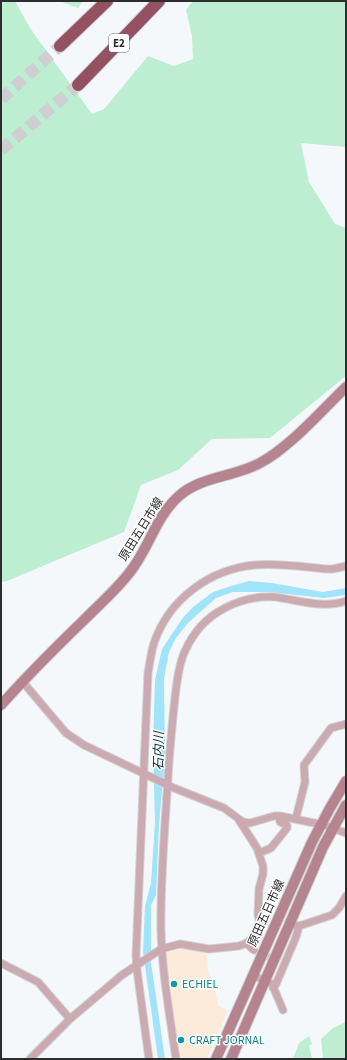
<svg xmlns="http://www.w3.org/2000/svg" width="347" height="1060" font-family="'Source Sans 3','Noto Sans JP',sans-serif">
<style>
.commercial{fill:#fbebd8}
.green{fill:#beeed1}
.water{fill:#a1e4f9}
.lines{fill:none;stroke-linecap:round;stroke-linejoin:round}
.street-tunnel{stroke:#cdcfd1;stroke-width:7;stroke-dasharray:7 3.5;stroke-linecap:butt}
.highway-tunnel{stroke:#cdcfd1;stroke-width:12;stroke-dasharray:12 6;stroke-linecap:butt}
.street-casing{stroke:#d1d3d5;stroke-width:9}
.secondary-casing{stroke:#d1d3d5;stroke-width:12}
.highway-casing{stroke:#d1d3d5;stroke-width:14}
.street{stroke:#ccaab2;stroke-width:7}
.secondary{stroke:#b58490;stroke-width:10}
.highway{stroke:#945164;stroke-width:12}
.culture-dot{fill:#0f9aa8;stroke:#fff;stroke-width:1.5}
.labels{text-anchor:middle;stroke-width:3;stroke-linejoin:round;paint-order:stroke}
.shield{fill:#fff;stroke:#6b6c6c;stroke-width:1}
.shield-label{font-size:11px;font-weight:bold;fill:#2c2d2d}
.street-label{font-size:12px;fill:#2c2d2d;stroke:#fff}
.culture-label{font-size:12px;fill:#0d838f;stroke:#fff;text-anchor:start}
.water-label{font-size:13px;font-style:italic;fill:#05313c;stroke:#fff}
</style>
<rect width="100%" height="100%" fill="#f5f8fa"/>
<path class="commercial" d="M181,949L193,950L207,954L208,970L215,989L218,1006L228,1011L207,1059H178L165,954L166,953Z"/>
<path class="green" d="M1,1H15L30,28L92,114L104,109L148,56L174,66L193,59L192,36L186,10L193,1H346V147L301,143L309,182L335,224L346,228V376L270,438L212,439L178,470L141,485L124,532L7,581L1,582Z
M59,1H83L78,8Z
M346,1022V1059H323L321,1039L333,1028Z
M309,1036L312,1044L309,1046L312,1059H291L294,1056L299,1043Z"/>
<path class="water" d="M249,581L272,583L323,592L346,588V595L324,598L269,592H233L216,598L188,623L176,638L169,652L164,679L165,757L159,825L156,895L151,905V962L165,1059H158L143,952L145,906L151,883L155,822L153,747L155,680L162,649L182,619L193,607L213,592L231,586Z"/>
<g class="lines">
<path class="street-tunnel" d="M254,950L283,964"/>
<path class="highway-tunnel" d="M1,99L60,46
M1,150L78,85"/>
<g class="street-casing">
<path id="street" d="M22,681L66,733L84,745L174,788L224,808L243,822L250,823L274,816H280L324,825L346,833
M296,818L305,782L304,765L331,728L346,724
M259,853L271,848L287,828V825L280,822L279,816
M290,924L299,926L332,915L339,908L346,896
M246,943L254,950
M1,963L38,982L70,1019
M252,975L272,984L283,1010
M273,988L276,984L296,937L299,926
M30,1059L70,1019L122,975L161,949L180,944L209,949L239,946L247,943L259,930L261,927L258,915L259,889L263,874V866L257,848L239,820
M149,1059L137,970L136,955L148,673C150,663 151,652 154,643C169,599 210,569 255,565C279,563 303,567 326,569H333L346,566
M176,1059C170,1016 162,973 161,930C160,874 166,817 169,761C171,737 173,714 176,689C178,676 179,663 185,651C193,633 207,617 225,608C240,600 258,596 275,597C299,600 322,609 346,601"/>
</g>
<g class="secondary-casing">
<path id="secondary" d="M1,705C28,675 57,646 86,618C101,603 117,589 130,572C149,548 156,516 179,496C201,476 235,477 260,463C290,447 321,411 346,387
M216,1059L312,842L330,808L346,781
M231,1059L323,847L346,805"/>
</g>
<g class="highway-casing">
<path id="highway" d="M60,46L107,1
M78,85L159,1"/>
</g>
<use href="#street" class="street"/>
<use href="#secondary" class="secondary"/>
<use href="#highway" class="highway"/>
</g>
<g class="culture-dot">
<circle cx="174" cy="984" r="4"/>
<circle cx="181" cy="1040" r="4"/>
</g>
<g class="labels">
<rect class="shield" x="109" y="34" width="20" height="18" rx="3"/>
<g class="shield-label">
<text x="119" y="47">E2</text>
</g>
<g class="street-label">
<text transform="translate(141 529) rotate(-58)" y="4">原田五日市線</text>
<text transform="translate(266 913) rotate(-66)" y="4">原田五日市線</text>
</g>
<g class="culture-label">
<text x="182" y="988">ECHIEL</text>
<text x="189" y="1044">CRAFT JORNAL</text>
</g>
<g class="water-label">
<text transform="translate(158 751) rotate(-89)" y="5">石内川</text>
</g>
</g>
<rect width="347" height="1060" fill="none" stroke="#2c2d2d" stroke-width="4"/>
</svg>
